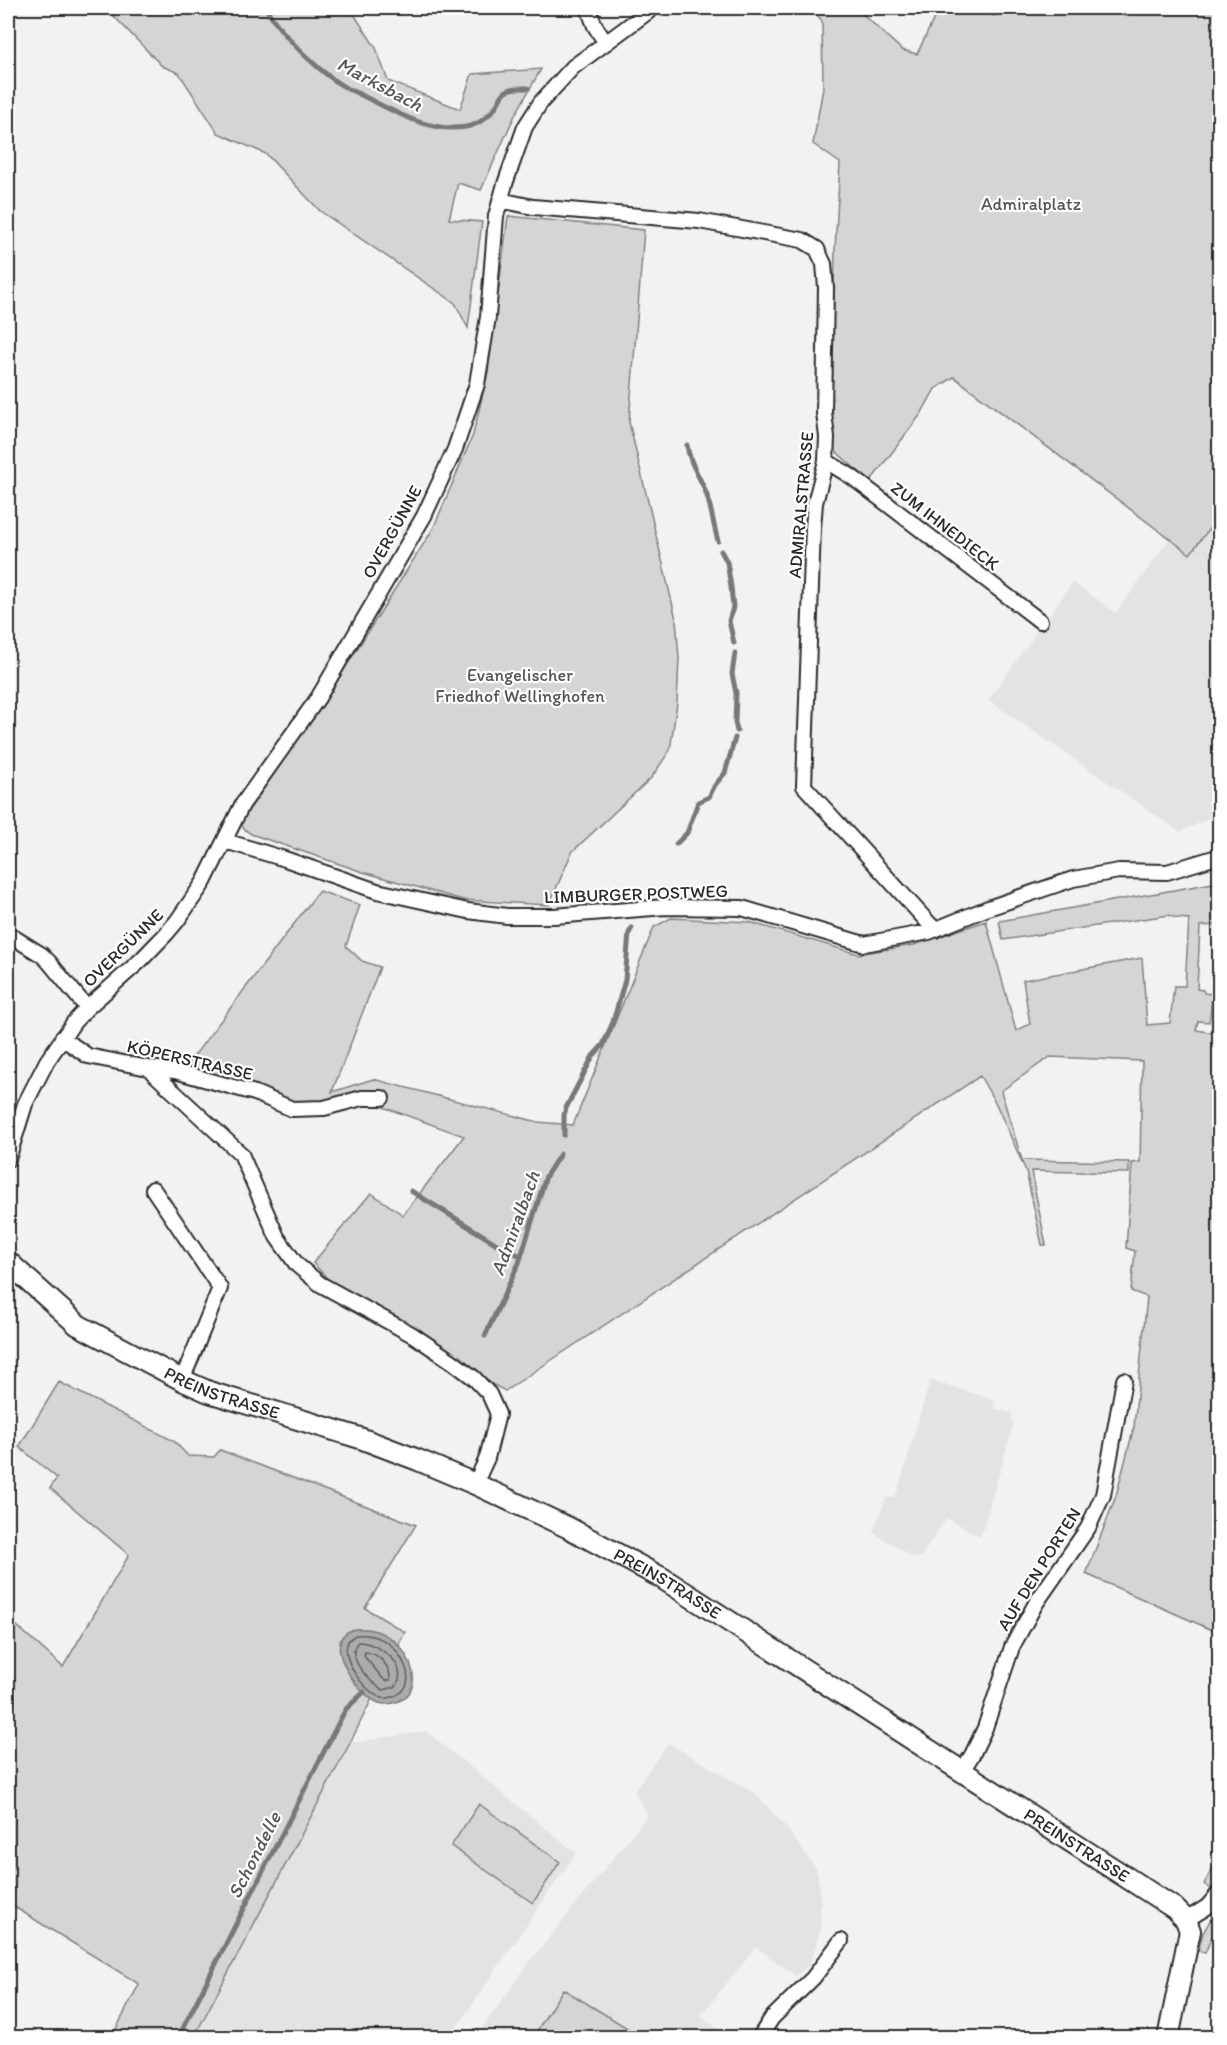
<svg xmlns="http://www.w3.org/2000/svg" width="1227" height="2045" font-family="Itim,sans-serif">
<style>
.built{fill:#e3e3e3}
.green{fill:#d5d5d5;stroke:#808080;stroke-width:1.5}
.water{fill:#ababab;stroke:#787878;stroke-width:1.5}
.lines{fill:none;stroke-linecap:round;stroke-linejoin:round}
.shore{stroke:#5e5e5e;stroke-width:1.5}
.stream{stroke:#787878;stroke-width:5}
.street-casing{stroke:#2b2b2b;stroke-width:18}
.secondary-casing{stroke:#2b2b2b;stroke-width:24}
.street{stroke:#fff;stroke-width:14}
.secondary{stroke:#fff;stroke-width:20}
.labels{text-anchor:middle;stroke-width:4.5;stroke-linejoin:round;paint-order:stroke}
.park-label{font-size:18px;fill:#565656;stroke:#fff}
.street-label{font-size:18px;fill:#2b2b2b;stroke:#fff}
.water-label{font-size:20px;font-style:italic;fill:#585858;stroke:#fff}
</style>
<rect width="100%" height="100%" fill="#f2f2f2"/>
<filter id="ink" filterUnits="userSpaceOnUse"><feTurbulence type="fractalNoise" baseFrequency=".0167" numOctaves="2"/><feDisplacementMap in="SourceGraphic" scale="12" xChannelSelector="R" yChannelSelector="G"/><feConvolveMatrix kernelMatrix="1 2 1 2 8 2 1 2 1" color-interpolation-filters="sRGB"/></filter>
<g filter="url(#ink)">
<path class="built" d="M1213,525L1219,527V814L1180,832L988,700L1073,582L1116,613L1169,539L1190,554Z
M930,1380L995,1400L993,1408L1013,1413L1011,1421L1014,1423L981,1535L979,1536L947,1518L920,1558H914L873,1532L886,1498H894L898,1490Z
M426,1731L576,1853L450,2037L194,2038L350,1743Z
M668,1743L756,1794L784,1825L816,1868L820,1889L821,1929L810,1964L796,1976L756,1947L701,2015L727,2037L475,2038L531,1960L648,1815L634,1791Z"/>
<path class="green" d="M106,8H350L376,48L388,81L460,109L472,74L541,69L514,117L481,190L458,183L449,219L482,222L468,328L455,303L320,211L266,154L218,133L179,73L162,66Z
M812,8H856L902,50L917,54L939,8H984L993,16L1018,8H1219V527L1212,525L1190,554L954,377L935,389L921,414L870,482L830,446L835,250L840,163L813,144L823,88L822,21Z
M508,216L644,230L629,422L676,619L679,658L677,703L670,750L652,777L572,852L549,905L463,900L363,872L251,834L243,828L241,821L323,703L433,529L473,435L488,372Z
M1219,882V925L1200,926L1197,989L1203,990L1204,993L1213,994L1209,1022L1198,1021L1196,1030L1220,1034L1219,1633L1086,1574L1116,1496L1134,1427L1147,1297L1131,1291L1135,1251L1126,1248L1132,1163L1140,1162L1142,1061L1050,1057L1001,1091L1022,1160L1129,1162V1173L1031,1171L1046,1245H1042L1026,1171L996,1104L980,1076L505,1391L465,1370L336,1288L313,1263L371,1193L403,1215L464,1136L358,1098L293,1106L181,1073L319,891L360,905L346,946L362,961L380,967L332,1092L373,1079L538,1122L573,1125L654,927L671,918L749,922L858,954L914,945L986,921L1016,1031L1030,1024L1023,980L1142,958L1147,1025L1170,1023L1174,986H1185L1189,919L1176,918L1169,915L1003,940L999,921Z
M59,1382L174,1441L188,1456L214,1457L220,1450L416,1525L365,1608L405,1632L350,1743L194,2037H112L139,1984L8,1903V1618L63,1667L129,1555L50,1488L57,1478L19,1447Z
M479,1804L560,1862L533,1903L451,1846Z
M1217,1861L1219,1862V1878L1213,1890L1204,1884Z
M1211,1919L1218,1922L1205,1953L1198,1951L1203,1933Z
M563,1989L642,2037H533Z"/>
<path class="water" d="M355,1629C368,1628 379,1630 390,1638C408,1649 426,1686 401,1700C395,1703 386,1705 379,1703C358,1696 317,1638 355,1629Z"/>
<g class="lines">
<path class="shore" d="M356,1635C367,1634 377,1636 387,1642C400,1651 418,1680 400,1693C396,1696 388,1699 383,1698C365,1695 329,1646 356,1635Z
M358,1642C378,1642 412,1666 395,1687L383,1690C370,1683 344,1656 358,1642Z
M365,1652C378,1653 391,1666 390,1680L385,1681L364,1656Z"/>
<path class="stream" d="M266,8C282,36 313,65 338,83C347,89 357,93 367,98C397,113 431,133 466,127C479,125 492,114 498,103C500,99 502,95 505,92C512,87 520,88 528,88
M687,445C689,465 703,480 708,499C712,513 714,527 718,541
M721,551L727,562L731,587L733,607L729,621L734,643
M735,653L732,674L736,693L735,722L737,731
M676,844L687,833L698,802L709,797L715,785L725,773L735,738
M564,1135V1115L566,1108L593,1056L603,1045L613,1022L625,980L629,933L632,928
M411,1191L505,1249L521,1256
M485,1336L519,1263L546,1176L560,1154
M178,2038L341,1718L346,1709L364,1692"/>
<g class="street-casing">
<path id="street" d="M588,8L595,26L605,42
M500,200L533,207L699,221L802,240L817,249L824,264L826,288L824,413L827,437L826,461L815,503L813,528L804,786L935,930
M826,461L852,477L1040,621
M225,841L285,859L377,891L468,911L507,916H554L665,907L742,908L864,944L929,932L988,908L1073,879L1119,871L1167,872L1220,856
M8,934L42,955L49,962L87,1008
M62,1038L88,1056L148,1068L175,1071L222,1084L255,1093L292,1109L324,1108L362,1098H382
M148,1068L241,1154L277,1237L297,1265L320,1284L413,1335L453,1362L474,1378L489,1394L498,1414L487,1458L475,1484
M8,1159L25,1104L47,1061L74,1022L87,1008L141,960L166,934L177,921L204,882L242,805L318,698L424,516L455,449L477,384L488,317L496,216L505,184L525,127L541,102L573,67L653,8
M153,1189L220,1288L182,1380
M962,1771L972,1755L985,1728L1012,1647L1036,1603L1088,1528L1103,1495L1124,1380
M1186,1920L1207,1907L1220,1892
M759,2038L772,2018L813,1978L841,1941"/>
</g>
<g class="secondary-casing">
<g id="secondary">
<path id="s1" d="M8,1262L78,1325L182,1380L209,1392L360,1438L418,1460L475,1484L569,1528L662,1578L1174,1908L1186,1920L1190,1931L1168,2038"/>
</g>
</g>
<use href="#street" class="street"/>
<use href="#secondary" class="secondary"/>
</g>
</g>
<g class="labels">
<g class="park-label">
<text x="1031" y="210">Admiralplatz</text>
<text x="520" y="681">Evangelischer<tspan x="520" dy="21">Friedhof Wellinghofen</tspan></text>
</g>
<g class="street-label">
<text transform="translate(801 505) rotate(-85)" y="6">ADMIRALSTRASSE</text>
<text transform="translate(945 526) rotate(38)" y="6">ZUM IHNEDIECK</text>
<text transform="translate(392 532) rotate(-61)" y="6">OVERGÜNNE</text>
<text transform="translate(636 894) rotate(-2)" y="6">LIMBURGER POSTWEG</text>
<text transform="translate(123 948) rotate(-44)" y="6">OVERGÜNNE</text>
<text transform="translate(190 1060) rotate(13)" y="6">KÖPERSTRASSE</text>
<text dy="6" stroke="none"><textPath href="#s1" startOffset="254">PREINSTRASSE</textPath></text>
<text transform="translate(1039 1569) rotate(-58)" y="6">AUF DEN PORTEN</text>
<text dy="6" stroke="none"><textPath href="#s1" startOffset="740">PREINSTRASSE</textPath></text>
<text dy="6" stroke="none"><textPath href="#s1" startOffset="1226">PREINSTRASSE</textPath></text>
</g>
<g class="water-label">
<text transform="translate(380 84) rotate(28)" y="7">Marksbach</text>
<text transform="translate(515 1223) rotate(-70)" y="7">Admiralbach</text>
<text transform="translate(254 1855) rotate(-63)" y="7">Schondelle</text>
</g>
</g>
<rect width="1227" height="2045" fill="none" stroke="#fff" stroke-width="30"/>
<rect x="15" y="15" width="1197" height="2015" fill="none" stroke="#2b2b2b" stroke-width="2" filter="url(#ink)"/>
</svg>
